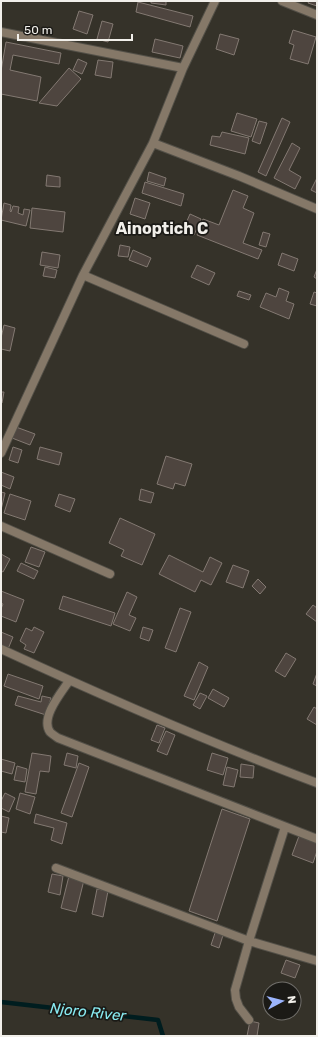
<svg xmlns="http://www.w3.org/2000/svg" width="318" height="1037" font-family="Rubik,sans-serif">
<style>
.lines{fill:none;stroke-linecap:round;stroke-linejoin:round}
.stream{stroke:#001d1f;stroke-width:4.5}
.building{fill:#4e453f;stroke:#837972}
.minor-casing{stroke:#535048;stroke-width:10}
.minor{stroke:#857868;stroke-width:8}
.labels{text-anchor:middle;stroke-width:3.5;stroke-linejoin:round;paint-order:stroke}
.water-label{font-size:15px;font-style:italic;fill:#88ebf2;stroke:#1b1a16}
.quarter-label{font-size:16px;font-weight:bold;fill:#f1efea;stroke:#1b1a16}
</style>
<rect width="100%" height="100%" fill="#353229"/>
<g class="lines">
<path class="stream" d="M1,1002L158,1020L163,1036"/>
</g>
<path class="building" d="M151,1H166V5L151,3Z
M309,1H317V6L308,3Z
M138,2L193,16L190,27L136,12Z
M79,11L93,15L87,34L73,29Z
M102,21L113,24L108,42L97,39Z
M293,30L316,37L308,64L290,59L294,45L289,43Z
M220,34L239,39L234,55L216,49Z
M155,39L183,46L180,58L152,52Z
M6,42L61,53L59,64L13,55L10,70L41,77L37,101L1,94V71Z
M78,59L87,63L82,74L73,70Z
M98,60L113,62L111,78L95,75Z
M69,68L81,79L57,106L39,103Z
M237,113L257,119L251,137L231,131Z
M282,118L290,122L266,176L258,172Z
M259,121L267,123L260,144L252,141Z
M222,132L249,138L245,154L210,145L212,136L220,137Z
M292,143L300,148L289,170L301,177L295,189L274,178Z
M149,172L166,178L164,186L147,181Z
M47,175L60,177V187L46,186Z
M317,178V193L311,190Z
M145,182L184,194L181,206L142,193Z
M233,190L248,196L243,208L254,213L243,243L262,250L258,259L197,235L203,219L219,225Z
M135,198L150,203L145,219L130,214Z
M4,203L11,205L10,211L11,212L13,206L19,207L18,213L23,215L24,209L30,210L26,226L1,220Z
M32,208L65,212L63,232L30,228Z
M190,214L201,219L194,235L183,230Z
M263,232L270,234L266,247L259,245Z
M120,245L130,247L128,257L118,256Z
M133,250L151,258L147,267L129,260Z
M42,252L60,255L58,268L40,265Z
M282,253L298,259L294,271L278,265Z
M197,265L215,273L209,285L191,277Z
M45,267L57,270L55,278L43,276Z
M317,269V279L314,277Z
M279,288L289,292L286,301L294,304L289,319L260,307L266,293L276,297Z
M239,291L251,295L249,300L237,296Z
M314,292L317,293V306L310,304Z
M4,325L15,328L10,351L1,349V338Z
M1,392H4L2,403H1Z
M16,427L35,434L30,445L12,438Z
M13,447L22,450L18,463L9,460Z
M40,447L62,453L59,465L37,459Z
M166,456L192,464L185,486L175,483L173,489L157,484Z
M1,472L14,477L10,489L1,485Z
M141,489L154,493L151,503L139,500Z
M1,492L5,493L1,510Z
M10,494L31,501L25,520L4,513Z
M59,494L75,499L70,512L55,506Z
M120,518L155,534L142,565L121,556L124,550L109,543Z
M31,547L45,552L39,567L25,562Z
M1,554L10,559L3,572L1,571Z
M169,555L203,572L210,557L222,563L211,585L201,580L195,592L159,574Z
M21,563L38,571L34,579L17,571Z
M233,565L249,571L243,588L226,582Z
M258,579L266,587L260,594L252,586Z
M1,591L24,600L16,622L1,616V609L3,604L1,603Z
M127,592L137,597L129,615L136,618L130,631L113,624Z
M63,596L115,613L111,626L59,609Z
M313,605L317,608V622L306,614Z
M180,608L191,612L176,652L165,648Z
M34,627L44,632L34,653L24,649L26,645L20,641L26,628L32,631Z
M143,627L153,630L149,641L140,638Z
M1,632L13,637L8,649L1,646Z
M286,653L296,659L285,677L275,671Z
M199,662L208,667L194,700L184,696Z
M317,673V686L313,684Z
M8,674L43,686L39,699L4,686Z
M213,689L229,698L224,707L208,698Z
M200,693L207,696L200,709L193,705Z
M18,696L41,702L42,696L51,698L46,715L15,705Z
M314,707L317,709V725L307,719Z
M157,725L165,728L159,743L151,740Z
M166,731L175,735L167,755L157,751Z
M32,753L51,756L49,772L40,771L36,794L25,792Z
M67,753L78,756L76,768L64,765Z
M212,753L228,758L223,775L207,770Z
M1,759L15,763L12,774L1,771Z
M79,763L89,767L72,817L61,813Z
M241,764L254,766L253,778L240,777Z
M17,766L27,769L25,782L14,780Z
M227,767L238,770L234,787L223,785Z
M5,793L15,798L9,812L1,808V801Z
M20,793L35,797L30,814L16,809Z
M222,809L250,819L217,921L189,911Z
M36,814L67,823L62,844L51,840L54,828L34,823Z
M1,816L9,818L6,833L1,832Z
M299,836L317,843V851L313,863L292,855Z
M52,874L63,876L60,895L48,892Z
M69,876L84,880L76,912L61,908Z
M97,889L108,891L103,917L92,914Z
M216,930L224,932L219,948L211,945Z
M286,960L300,965L295,978L281,973Z
M250,1021L259,1023L257,1036H247Z"/>
<g class="lines">
<g class="minor-casing">
<path id="minor" d="M282,1L317,15
M1,32L183,68
M153,143L239,176L317,209
M83,275L244,344
M1,453L83,275L153,143L183,68L215,1
M1,526L110,574
M1,649C105,697 210,743 317,783
M69,681C61,693 40,718 50,732C52,734 55,736 58,738L317,839
M56,868L249,941L317,961
M249,1020L239,1007L236,999L235,990L249,941L285,827"/>
</g>
<use href="#minor" class="minor"/>
</g>
<g class="labels">
<g class="water-label">
<text transform="translate(88 1012) rotate(6)" y="5">Njoro River</text>
</g>
<g class="quarter-label">
<text x="162" y="234">Ainoptich C</text>
</g>
</g>
<rect width="318" height="1037" fill="none" stroke="#f1efea" stroke-width="4"/>
<g transform="translate(282 1001) rotate(83)"><circle r="19" fill="#1b1a16" stroke="#716f6b"/>
<path d="M0-3L7 15L0 10L-7 15Z" fill="#9bb4fd"/>
<text y="-6" font-size="11" font-weight="bold" text-anchor="middle" fill="#f1efea">N</text>
</g>
<path d="M18 34v6h114v-6" fill="none" stroke="#f1efea" stroke-width="2"/>
<text x="24" y="34" font-size="12" fill="#f1efea" stroke="#1b1a16" stroke-width="3" paint-order="stroke">50 m</text>
</svg>
